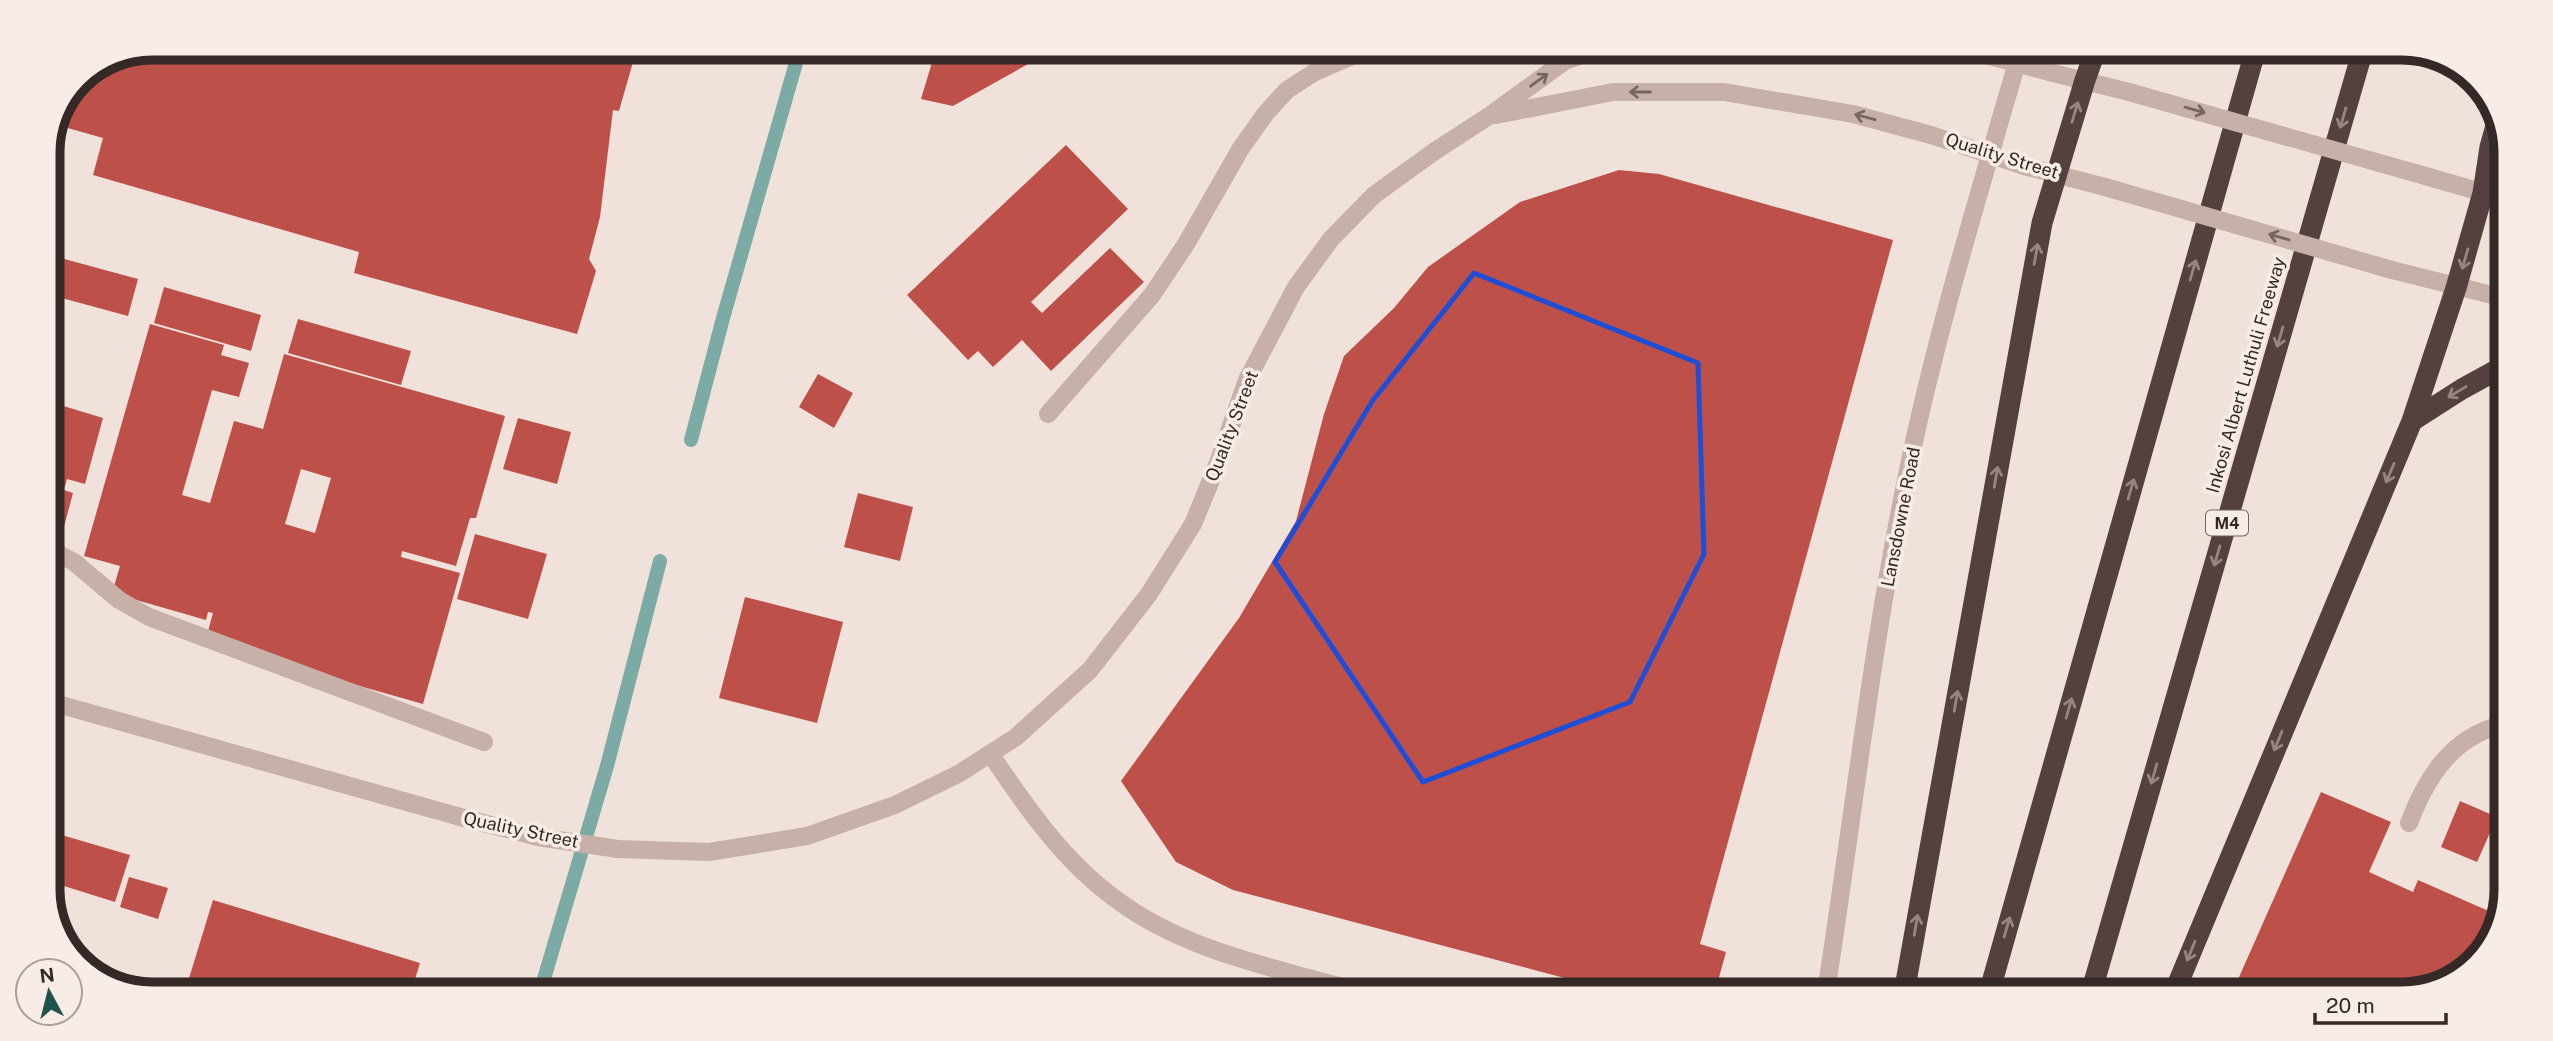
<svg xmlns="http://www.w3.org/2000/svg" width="2553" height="1041" font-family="'Public Sans',sans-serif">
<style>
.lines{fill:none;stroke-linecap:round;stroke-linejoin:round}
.stream{stroke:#7baba4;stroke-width:14}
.building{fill:#be504a;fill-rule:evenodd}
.service{stroke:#c7b0a7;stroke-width:18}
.minor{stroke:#c7b0a7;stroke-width:18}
.tertiary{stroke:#c7b0a7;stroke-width:18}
.motorway{stroke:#54413f;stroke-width:21}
.rail-casing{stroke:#342927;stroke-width:8}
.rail{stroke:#f8ede6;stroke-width:5;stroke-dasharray:16;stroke-linecap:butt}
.tertiary-bridge{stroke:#c7b0a7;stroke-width:18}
.oneway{stroke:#766661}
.oneway2{stroke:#968682}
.marked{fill:none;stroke:#1d4ed8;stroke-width:5;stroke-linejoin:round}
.labels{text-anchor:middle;stroke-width:7;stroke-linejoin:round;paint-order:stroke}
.shield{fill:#f8ede6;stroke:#6f6460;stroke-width:2}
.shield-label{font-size:16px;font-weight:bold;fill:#342927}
.street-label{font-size:18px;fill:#342927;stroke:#f8ede6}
.rim{fill:none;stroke:#342927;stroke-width:9}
</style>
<rect width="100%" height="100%" fill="#f0e2db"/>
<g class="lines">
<path class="stream" d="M691,440L723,318L800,49
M541,989L607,766L660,561"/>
</g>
<path class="building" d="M152,47L637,48L619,111L613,110L600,217L589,259L596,271L577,334L354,273L359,252L93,175L103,138L57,125L78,78Z
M936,49H1055L953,106L921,99Z
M1066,145L1128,209L1031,302L1042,313L1110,248L1144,282L1051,371L1022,340L993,367L978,351L968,360L907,295Z
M1619,170L1659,174L1893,240L1700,944L1726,952L1715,992H1617L1233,890L1176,862L1121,781L1239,618L1296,521L1324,414L1344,356L1394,308L1428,267L1520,202Z
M47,197L57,200L48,229H47Z
M57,257L138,279L128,316L47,294Z
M164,287L261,315L251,351L154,323Z
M298,319L411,351L401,385L288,353Z
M150,324L224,345L221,355L249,363L239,397L212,390L182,495L210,503L234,421L263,429L284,354L505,416L476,518H470L456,566L402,551L401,557L460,573L423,704L205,642L213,613L208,612L206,620L112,593L120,566L84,556ZM301,469L331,478L315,533L285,524Z
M818,374L853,393L834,428L799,407Z
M47,401L103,418L85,484L67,479L64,490L73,493L64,527L47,522Z
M518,418L571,432L557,484L503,469Z
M858,493L913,507L900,561L844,547Z
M475,534L547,554L528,619L457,599Z
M745,597L843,622L817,723L719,698Z
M2321,792L2391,822L2369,872L2413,892L2418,880L2500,916V923L2465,972L2402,994L2232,993Z
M2460,801L2497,817L2477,862L2441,847Z
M48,831L130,855L115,902L48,881Z
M129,877L168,888L158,919L120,907Z
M213,900L420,963L412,989L186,988Z"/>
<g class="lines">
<path class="service" d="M1048,414L1152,295L1186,244L1241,148L1266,113L1287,90L1315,72L1366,50
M47,548L74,562L119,600L149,617L484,742
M991,755C1027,808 1064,862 1117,900C1185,951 1276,968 1356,991
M2409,823C2426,778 2452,737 2501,725"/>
<path class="minor" d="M1826,992C1853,819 1872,642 1908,470C1937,329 1980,191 2020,52"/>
<path class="tertiary" d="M2053,73L2129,92
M1496,115L1613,92H1724L1853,114L1931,135
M2024,166L2105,187
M2429,177L2505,199
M2392,270L2504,298
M47,701L464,818L538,837L618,849L709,852L807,836L895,805L960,773L1016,737L1090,670L1149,594L1193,524L1218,463L1247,380L1296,287L1331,239L1374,195L1435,151L1489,116L1565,61L1593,51"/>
<path class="motorway" d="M2412,421L2462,389L2504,366
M1904,993L2042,223L2085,80L2095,52
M1989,993L2255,52
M2091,993L2362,53
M2174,993L2412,421L2456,288L2483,193L2490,147L2497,122"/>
<g class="rail-casing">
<path id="rail" d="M465,989L466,983"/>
</g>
<use href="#rail" class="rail"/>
<path class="tertiary-bridge" d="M1975,52L2053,73
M2129,92L2429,177
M1931,135L2024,166
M2105,187L2392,270"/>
</g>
<defs><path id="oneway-shaft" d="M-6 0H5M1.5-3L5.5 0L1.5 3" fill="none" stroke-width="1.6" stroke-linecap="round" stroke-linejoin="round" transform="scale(1.75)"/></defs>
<g class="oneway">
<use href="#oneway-shaft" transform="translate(1539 80) rotate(-36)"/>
<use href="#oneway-shaft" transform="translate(1640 92) rotate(-180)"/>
<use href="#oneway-shaft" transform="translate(2195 110) rotate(16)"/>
<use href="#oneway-shaft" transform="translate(1865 117) rotate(-165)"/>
<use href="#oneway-shaft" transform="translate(2279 237) rotate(-164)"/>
</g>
<g class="oneway2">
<use href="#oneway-shaft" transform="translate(2075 112) rotate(-73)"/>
<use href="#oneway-shaft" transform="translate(2343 118) rotate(106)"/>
<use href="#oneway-shaft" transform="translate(2036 254) rotate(-80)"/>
<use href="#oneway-shaft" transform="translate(2465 259) rotate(106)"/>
<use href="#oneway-shaft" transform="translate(2193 270) rotate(-74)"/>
<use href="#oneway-shaft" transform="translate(2280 337) rotate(106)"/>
<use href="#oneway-shaft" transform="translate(2457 392) rotate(149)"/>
<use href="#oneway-shaft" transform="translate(2390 473) rotate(113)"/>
<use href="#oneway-shaft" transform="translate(1996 477) rotate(-80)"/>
<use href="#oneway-shaft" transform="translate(2131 489) rotate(-74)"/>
<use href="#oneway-shaft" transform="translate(2217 556) rotate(106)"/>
<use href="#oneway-shaft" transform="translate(1956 701) rotate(-80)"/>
<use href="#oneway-shaft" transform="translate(2069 708) rotate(-74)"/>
<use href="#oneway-shaft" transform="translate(2278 741) rotate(112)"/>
<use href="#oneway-shaft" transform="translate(2154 774) rotate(106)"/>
<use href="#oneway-shaft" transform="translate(1916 925) rotate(-80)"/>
<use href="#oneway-shaft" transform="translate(2007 927) rotate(-74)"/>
<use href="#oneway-shaft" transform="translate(2191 951) rotate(112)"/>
</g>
<path class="marked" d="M1474,273L1698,363L1704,554L1630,702L1423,782L1275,562L1373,400Z"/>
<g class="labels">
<rect class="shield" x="2206" y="510.5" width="42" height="25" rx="5"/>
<g class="shield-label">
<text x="2227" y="529">M4</text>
</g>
<g class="street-label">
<text transform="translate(2002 156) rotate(17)" y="6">Quality Street</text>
<text transform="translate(2246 375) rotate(-74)" y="6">Inkosi Albert Luthuli Freeway</text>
<text transform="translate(1232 426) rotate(-69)" y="6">Quality Street</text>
<text transform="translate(1901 517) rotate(-79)" y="6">Lansdowne Road</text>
<text transform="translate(521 830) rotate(12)" y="6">Quality Street</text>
</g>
</g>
<path d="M0 0H2553V1041H0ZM152 60H2402A92 92 0 0 1 2494 152V890A92 92 0 0 1 2402 982H152A92 92 0 0 1 60 890V152A92 92 0 0 1 152 60Z" fill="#f8ede6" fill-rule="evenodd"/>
<path class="rim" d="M152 60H2402A92 92 0 0 1 2494 152V890A92 92 0 0 1 2402 982H152A92 92 0 0 1 60 890V152A92 92 0 0 1 152 60Z"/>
<g transform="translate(49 992) rotate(353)"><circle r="33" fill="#f8ede6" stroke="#aa9f9a" stroke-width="2"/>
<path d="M0-5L12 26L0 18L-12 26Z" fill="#20534c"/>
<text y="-10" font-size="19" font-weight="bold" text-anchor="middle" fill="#342927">N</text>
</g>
<path d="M2315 1013v10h131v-10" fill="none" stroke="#342927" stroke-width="3.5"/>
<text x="2326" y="1013" font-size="21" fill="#342927" stroke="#f8ede6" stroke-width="5" paint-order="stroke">20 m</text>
</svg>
